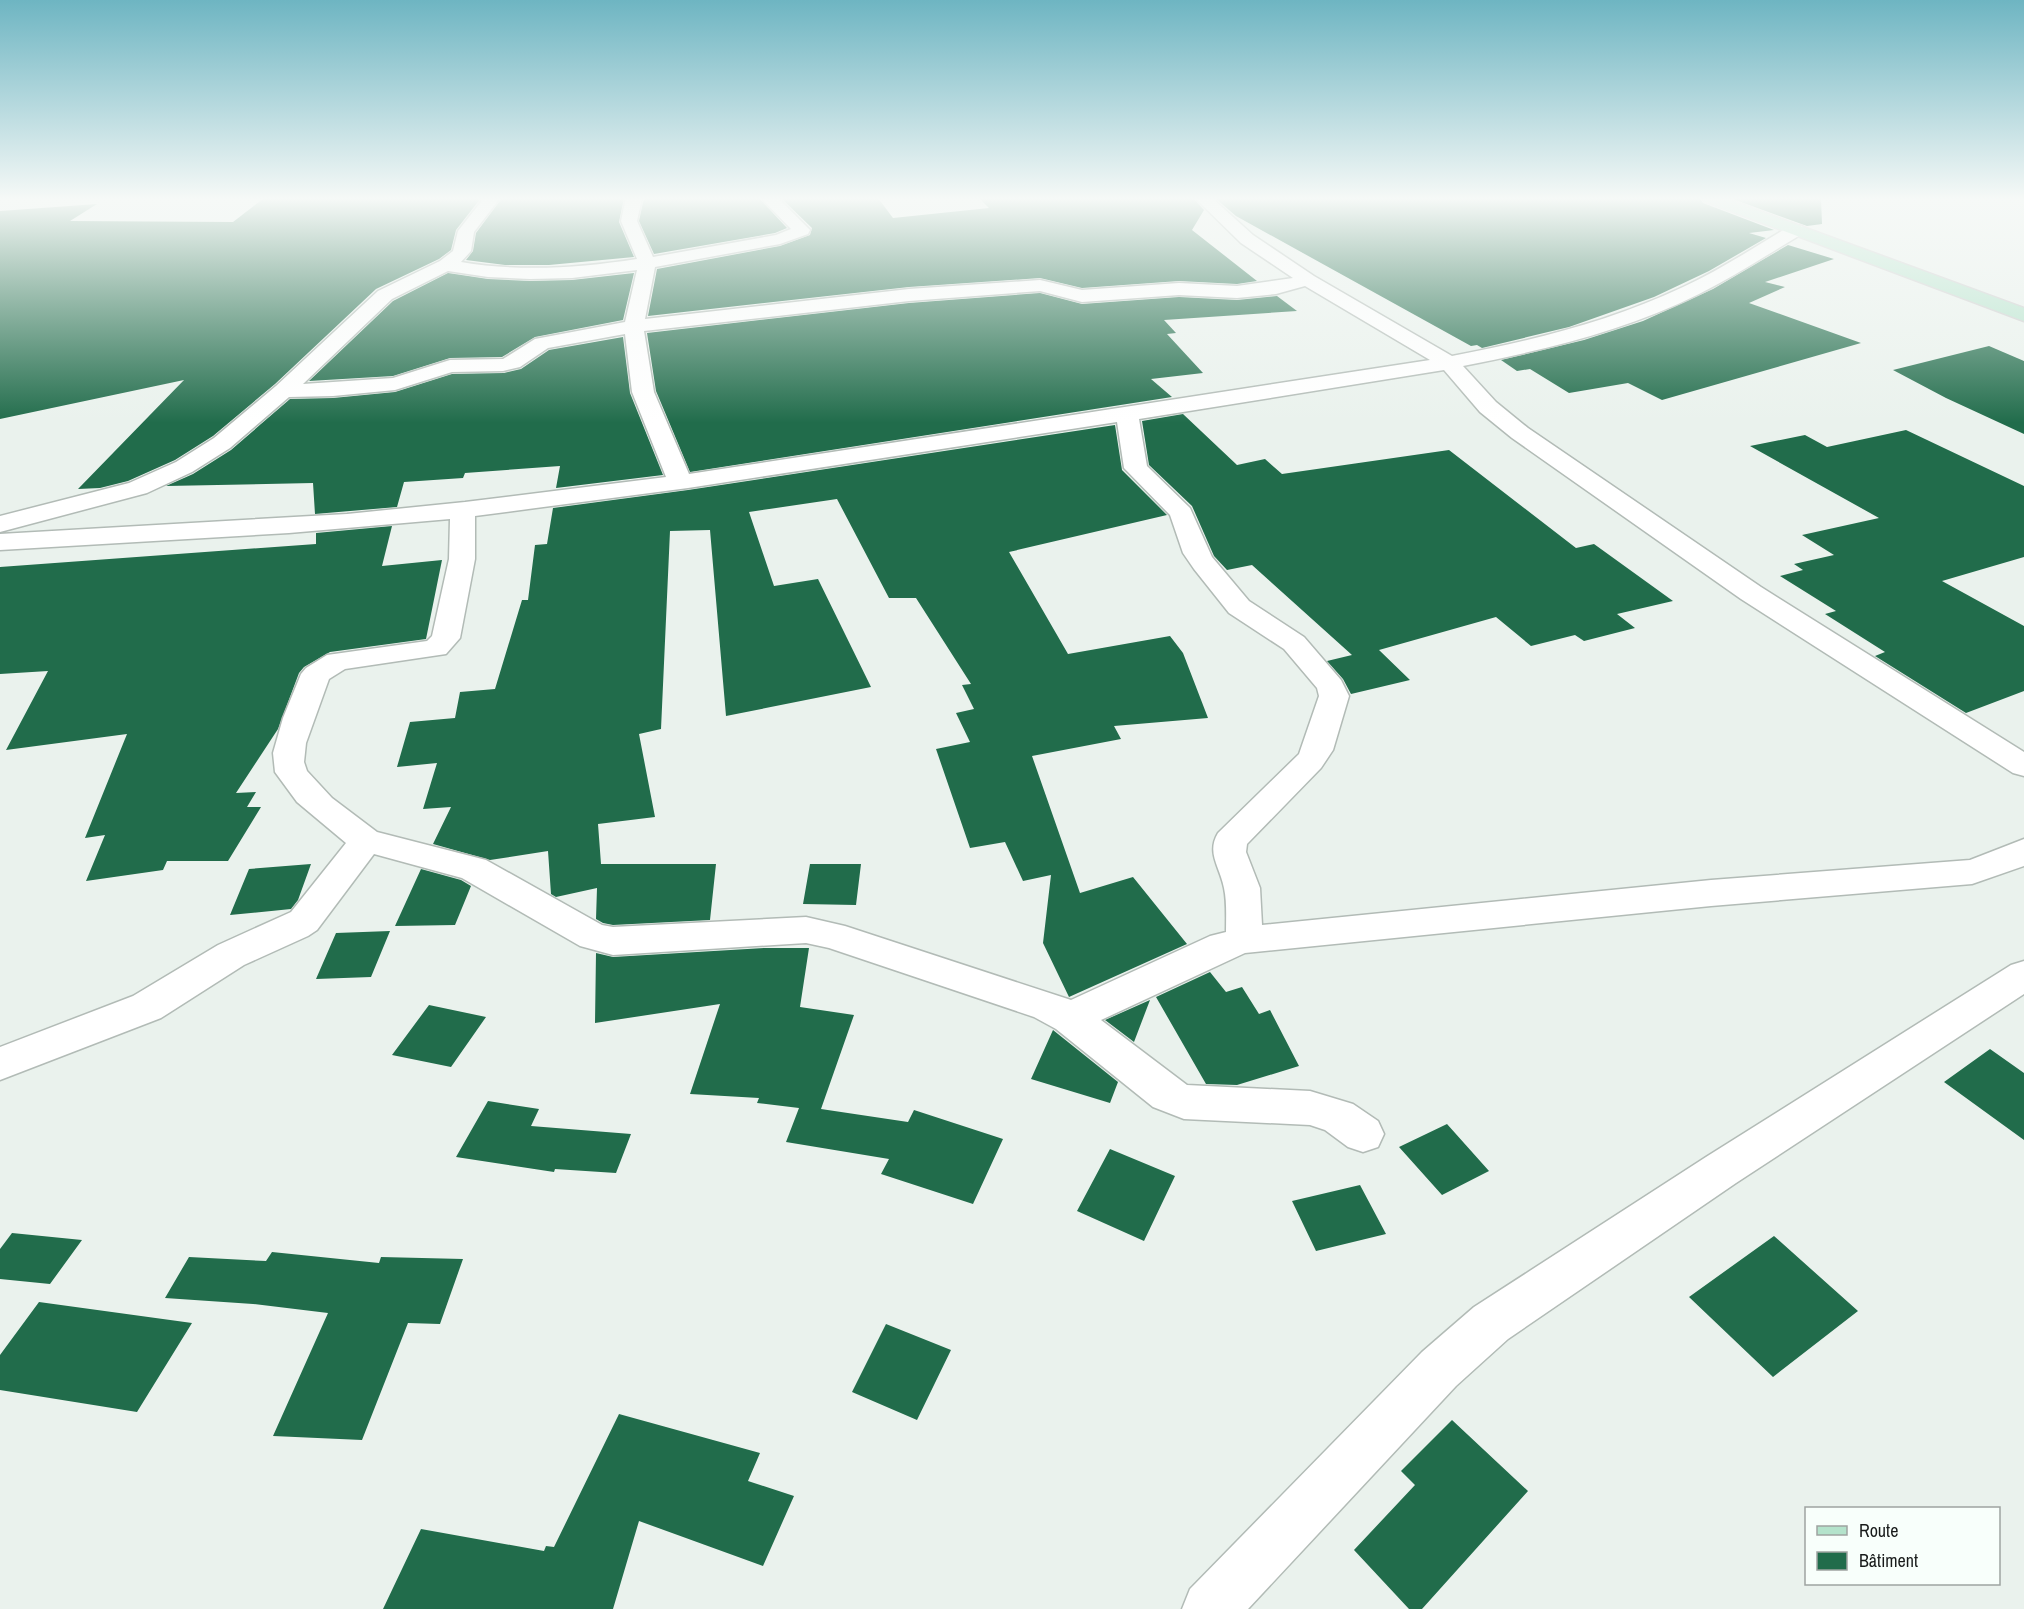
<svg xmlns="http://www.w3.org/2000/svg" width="2024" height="1609" font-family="'Archivo Narrow',sans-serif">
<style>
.building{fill:#216c4b}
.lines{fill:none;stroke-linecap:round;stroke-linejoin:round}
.minor-casing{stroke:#b2bbb6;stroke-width:3}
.major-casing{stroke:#cccdcd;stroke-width:3}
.minor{fill:#fff;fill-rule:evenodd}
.major{fill:#b4e3cb;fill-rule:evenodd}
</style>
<rect width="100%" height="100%" fill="#eaf2ed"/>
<path class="building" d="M264,198H481L456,230L451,250L439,259L376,289L275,384L213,436L175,460L128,481L100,488L78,489L184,380L0,419V211L97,204L70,221L233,222Z
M502,198H624L619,222L634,257L549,265H505L466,260L473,251L476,233Z
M644,198H759L787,228L775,233L654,254L639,221Z
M781,198H878L893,218L989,208L979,198H1193L1204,210L1192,230L1257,281L1237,284L1179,281L1082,288L1040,278L909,287L648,316L657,269L780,246L810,235L812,228Z
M1215,198H1700L1703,203L1774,230L1749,233L1766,238L1709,271L1654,297L1569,327L1482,348L1477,345L1471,346L1236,216Z
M1730,198H1821L1822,224L1807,226Z
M1788,245L1834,259L1765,282L1785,287L1749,303L1861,343L1662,400L1628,383L1569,393L1530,369L1517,371L1501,360L1584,340L1643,321L1713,289Z
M448,273L488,279L530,281L572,280L634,273L623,320L535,337L502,357L450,358L393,376L309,381L393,301Z
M1040,293L1082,304L1179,297L1237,300L1277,296L1297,311L1164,320L1176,333L1167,334L1203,373L1151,379L1172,397L690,472L656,391L647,333L909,303Z
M623,337L630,393L663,475L556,488L560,466L465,473L463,478L404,482L397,507L315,514L313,483L166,486L193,474L231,450L290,399L333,398L395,392L452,374L504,373L521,369L549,350Z
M1989,346L2024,361V434L1946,398L1893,370Z
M1183,414L1237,465L1265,459L1282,474L1449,450L1576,548L1594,544L1673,601L1617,614L1635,628L1584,641L1575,635L1531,646L1496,617L1379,650L1410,680L1351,694L1343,679L1327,661L1352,655L1252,565L1227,570L1214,556L1192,506L1149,465L1142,421Z
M1115,425L1122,470L1167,515L1009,552L1068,654L1170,636L1183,653L1208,718L1114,726L1121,739L1032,756L1080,893L1133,877L1187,944L1069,997L1043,943L1051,875L1023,881L1005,842L970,848L936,749L970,742L956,713L974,709L962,685L971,684L916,598H889L837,499L749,512L774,586L818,579L871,687L726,716L710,530L670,531L661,729L639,734L655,817L598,824L601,864H716L710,920L613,925L603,923L596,919L597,888L556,897L551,894L548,851L490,860L433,844L451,807L423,809L437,763L397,767L410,722L455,718L460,692L495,689L522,600H528L535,545L547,544L553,508L688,490Z
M1906,430L2024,486V557L1942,581L2024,626V691L1966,713L1875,656L1885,652L1825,614L1836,611L1780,576L1803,570L1794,564L1834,555L1802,535L1879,518L1750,446L1805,435L1827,447Z
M392,526L382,566L442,560L426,639L330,652L304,667L299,673L278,729L236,793L256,792L247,807H261L228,861H167L163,870L86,881L105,835L85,838L127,734L6,750L48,671L0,674V567L316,544V533Z
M311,864L298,900L291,909L230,915L249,869Z
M810,864H861L856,905L803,904Z
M421,869L461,880L471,886L455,925L395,926Z
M390,931L371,977L316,979L336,933Z
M764,948H809L800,1007L854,1015L821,1109L908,1122L914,1110L1003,1139L973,1204L881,1174L889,1159L786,1142L799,1108L757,1103L759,1098L690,1094L720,1004L595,1023L596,953L613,957Z
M1210,972L1226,992L1242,987L1259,1014L1270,1010L1299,1066L1237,1085L1206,1084L1156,997Z
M1150,1000L1134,1042L1105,1020Z
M429,1005L486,1017L451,1067L392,1055Z
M1053,1030L1118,1082L1110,1103L1031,1079Z
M1990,1049L2024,1073V1140L1944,1082Z
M488,1101L539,1109L531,1126L631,1134L616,1173L555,1169L554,1172L456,1157Z
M1447,1124L1489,1171L1442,1195L1399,1147Z
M1110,1149L1175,1176L1144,1241L1077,1211Z
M1360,1185L1386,1234L1316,1251L1292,1201Z
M12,1233L82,1240L50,1284L0,1279V1249Z
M1774,1236L1858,1311L1773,1377L1689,1297Z
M272,1252L379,1263L381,1257L463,1259L440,1324L408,1323L362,1440L273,1436L328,1313L253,1304L165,1298L189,1257L266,1261Z
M39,1302L192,1323L137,1412L0,1390V1355Z
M886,1324L951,1350L917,1420L852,1392Z
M619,1414L760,1453L748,1481L794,1496L763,1566L639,1521L613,1609H383L421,1529L544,1551L546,1546L554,1547Z
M1452,1420L1528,1491L1422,1609H1409L1354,1550L1415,1485L1401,1471Z"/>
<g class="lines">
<g class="minor-casing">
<path id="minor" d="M484,198H500L474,232L471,251L461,262C520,272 578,268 637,259L621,221L626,198H642L637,221L653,257L776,235L791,229L761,198H778L810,230L808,234L780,244L655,267L645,319L909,289L1040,280L1082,290L1179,283L1237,286L1293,278L1241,243L1195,198H1212L1253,235L1314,276L1452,356C1531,341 1609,322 1683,287C1720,270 1755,247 1790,226H1802L1804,230L1802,234C1768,254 1735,276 1699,294C1625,331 1544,350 1463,366L1496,402L1528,428L1761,587L2024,752V776L2013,773L1741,599L1512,438L1480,412L1444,370L1139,419L1147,466L1190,508L1212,557L1249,601L1304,637L1341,680L1349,696L1333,750L1321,768L1247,844L1246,852L1260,888L1262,925L1711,880L1970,860L2024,839V866L1972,884L1711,906L1245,953L1101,1020L1187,1085L1310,1091L1353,1104L1378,1121L1384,1134L1378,1147L1363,1152L1348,1147L1325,1130L1310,1125L1184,1119L1153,1107L1056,1029L1034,1017L829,948L806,943L613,955L580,946L462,878L374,854L317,930L308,936L244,965L161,1018L0,1080V1047L133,996L218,945L291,912L346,843L297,802L275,772L273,753L283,718L301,674L306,668L327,655L427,641L432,636L449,559L450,519L289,533L0,550V534L347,514L465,502L666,477L632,392L625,334L548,348L520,367L503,371L452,372L395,390L333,396L289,397L230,448L192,472L147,493L0,532V516L129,483L176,462L214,438L276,386L378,291L440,261L453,251L458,231ZM637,270L625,322L535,339L503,359L450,360L393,378L303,384L392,299L448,271L488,277L530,279L572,278ZM1305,286L1430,360L689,474L654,392L644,331L909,301L1040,291L1082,302L1179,295L1237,298L1276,294ZM1117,422L1124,468L1170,515L1183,553L1194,569L1229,613L1284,649L1317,688L1319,696L1299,754L1218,833C1206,853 1220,867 1224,888C1227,902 1226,917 1226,932L1210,936L1071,1000L845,926L806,917L613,927L602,925L486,860L377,832L332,798L307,771L304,762L306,743L329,679L345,669L446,654L460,638L475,559V516L688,488Z
M2024,961V994L1736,1183L1508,1339L1456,1386L1248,1609H1182L1190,1589L1422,1352L1474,1307L1706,1157L2011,965Z"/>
</g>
<g class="major-casing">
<path id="major" d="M1702,198H1724L2024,308V321L1704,201Z"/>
</g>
<use href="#minor" class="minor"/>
<use href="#major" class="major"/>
</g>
<linearGradient id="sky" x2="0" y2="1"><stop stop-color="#6eb5c2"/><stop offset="0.47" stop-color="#f6f9f7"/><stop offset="1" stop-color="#f6f9f7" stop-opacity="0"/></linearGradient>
<rect width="2024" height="423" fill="url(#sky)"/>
<rect x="1805" y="1507" width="195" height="78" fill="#f8fffb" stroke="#9ea4a1" stroke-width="1.5"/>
<rect x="1817" y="1526" width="30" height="9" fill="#b4e3cb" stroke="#9ea4a1" stroke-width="1.5"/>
<text x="1859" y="1537" font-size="18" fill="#181b1a">Route</text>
<rect x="1817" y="1552" width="30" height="18" fill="#216c4b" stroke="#9ea4a1" stroke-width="1.5"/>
<text x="1859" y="1567" font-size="18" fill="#181b1a">Bâtiment</text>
</svg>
